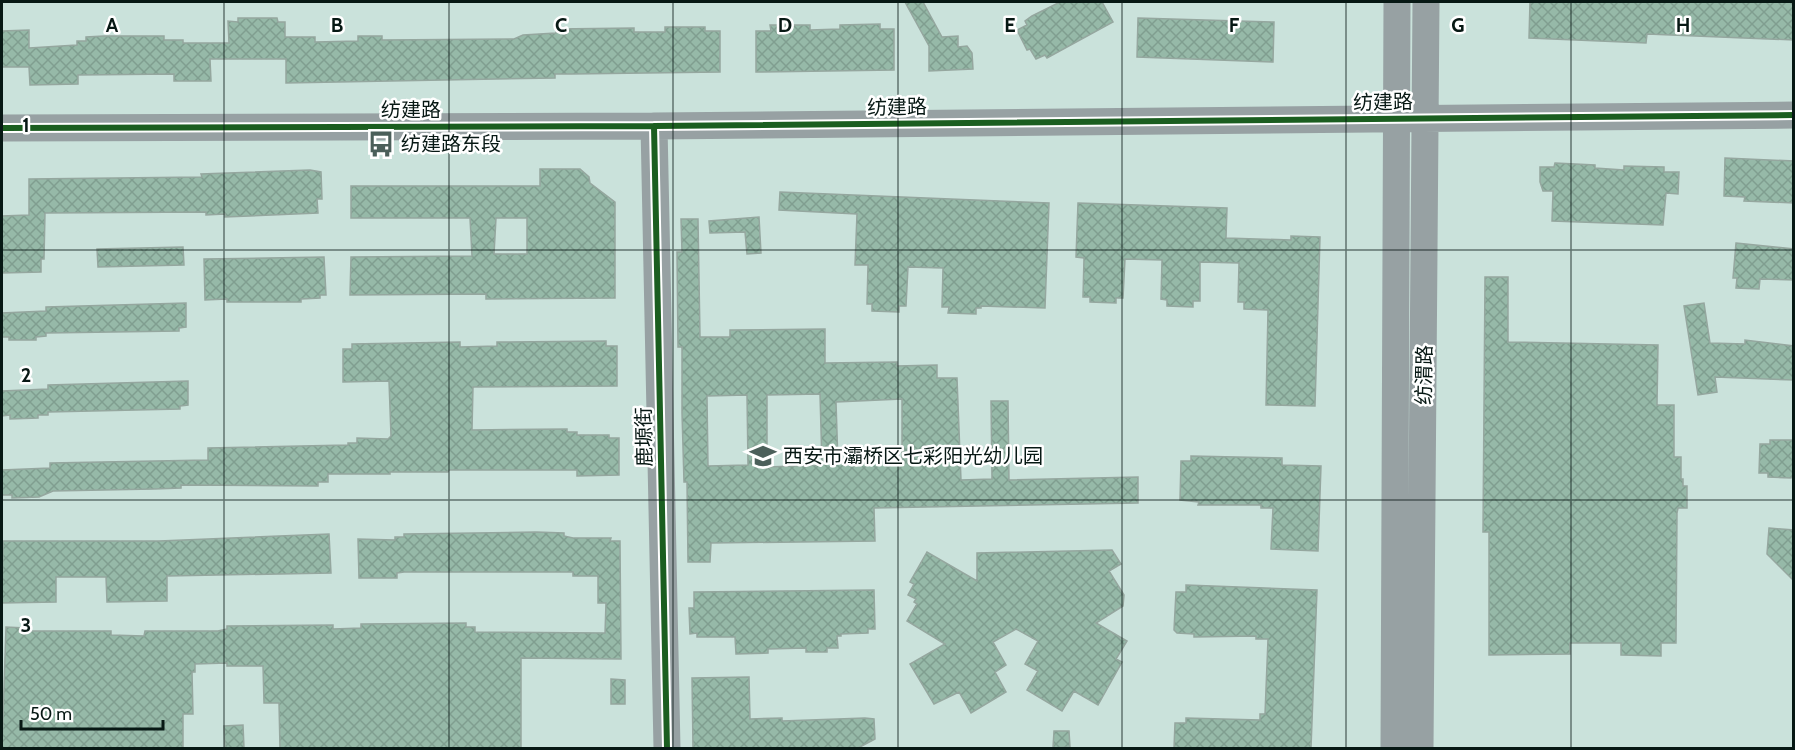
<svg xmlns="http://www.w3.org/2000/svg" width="1795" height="750" font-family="Cabin,'Noto Sans SC',sans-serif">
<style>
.building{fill:url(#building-cross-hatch);stroke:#95a79f;stroke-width:1.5;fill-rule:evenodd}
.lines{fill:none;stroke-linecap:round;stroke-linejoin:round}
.secondary{stroke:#97a1a3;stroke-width:27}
.cycleway-casing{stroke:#fff;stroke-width:10}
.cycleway{stroke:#1b5e20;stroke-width:6}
.grid{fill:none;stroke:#071814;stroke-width:1.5;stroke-opacity:0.55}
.labels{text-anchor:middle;stroke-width:5;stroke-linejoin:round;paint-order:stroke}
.street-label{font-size:20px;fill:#071814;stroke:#fff}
.poi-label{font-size:20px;fill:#071814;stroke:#fff;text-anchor:start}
.grid-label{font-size:20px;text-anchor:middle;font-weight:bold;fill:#071814;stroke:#fff;stroke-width:5;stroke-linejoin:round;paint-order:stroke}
</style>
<defs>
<pattern id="building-cross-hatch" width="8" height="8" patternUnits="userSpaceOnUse" patternTransform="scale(1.5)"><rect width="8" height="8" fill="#96b9a8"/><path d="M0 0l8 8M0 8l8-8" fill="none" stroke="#809e90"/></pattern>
</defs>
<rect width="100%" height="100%" fill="#cae2db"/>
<path class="building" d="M905,2H923L942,37L958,36V47L967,46L972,53L973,69L929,71V46Z
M1060,2H1102L1113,22L1047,58L1045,55L1036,59L1030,49L1027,50L1017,30L1027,25L1025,21L1032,16Z
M1530,2H1794V40L1647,34L1646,43L1529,38Z
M238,18H277L278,22H285V37H315V42L358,41V36H382V40L514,39L523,35L556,33V29L634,28V32H665V27H705V31H720V72L572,74H555V78L286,83V59H210L211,81H174V74L78,75V84L30,85L29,67H2V31L29,30V48L77,45V41H86V37L104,36H164V40H183V43H229L228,21L238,22Z
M1138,18L1274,22L1273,62L1137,57Z
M880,24V29H894V70L756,72V31H771L770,25H810V30L840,29V25Z
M1725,158L1794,161V203L1744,201L1745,197L1724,196Z
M1555,163L1595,165V168L1624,170V166L1664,167V172H1679L1678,194L1666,193L1663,225L1552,221L1553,191H1543L1540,182V167H1554Z
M540,169H580L589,177L590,183L615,202V298L486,299V294L350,295L351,257L472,256L470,218H351V186H540ZM496,218H527V254H494Z
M310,170L321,172L322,199H317L318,213L225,217V214L206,215V212L45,213L44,259H41V272L2,273V216L29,215V179L202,177L201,174Z
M780,192L1049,203L1045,308L981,306V308H976V314L948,313L949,307H942L943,268L908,267L906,306H899V312L872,311V304H867L868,265H855L857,214L779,210Z
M1078,203L1227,208L1226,238L1291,240V236L1320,237L1315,406L1266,405L1268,310L1244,309V302H1238L1239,263L1200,262V301H1193V307L1167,306V300L1161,299L1162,260L1125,259L1123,298H1116V303L1090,302V297H1083L1084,258L1076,257Z
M759,217L761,253L747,254L745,232L710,233L709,221Z
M681,219H698L700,337H730V330L825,329V363L897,362V366L937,365V378H957L961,480L992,479L991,401H1008L1009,480L1138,477V503L874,508L875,541L711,543L710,562H688L687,482H684L682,413V347H678L677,252H682ZM820,394L822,465L767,467V395ZM747,395L748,465L708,466L707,396ZM902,399V462L838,463L836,402Z
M1736,243L1794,249V280L1760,279L1759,289L1736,288L1737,278H1733Z
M183,247L184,265L98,267L97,249Z
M324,257L326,295H320V298L301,299V302H227V299L205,300L204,259Z
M1485,277H1508V342L1658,345L1657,405H1674V457H1681V479H1683V486H1687V508H1678L1677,513L1676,643H1661V656L1621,655V643H1570V654L1489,655V532H1483Z
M186,303V327L179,328V331L46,333V336L36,337V340H9V337H2V313L46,311V307Z
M1704,303L1710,343L1745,344V340L1794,346V380L1715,377L1717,392L1698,395L1684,306Z
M606,341V346H617V386L473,387L472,430L567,429V432H577V435H609V438H619V475L577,476V470H449L448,472H390V474H328V482H318V486L181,485V488L154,489L53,491L39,497L12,498V495H2V470L50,468V463L208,460V448L348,445V443H357V438L388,439L391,436L389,381L343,382V349H352V344L460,342V347L497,346V342Z
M188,381V405L180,406V409L48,412V415H38V418L10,419V415L2,416V391L48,389V385Z
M1770,440H1793L1794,475L1791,478L1768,477V473H1759L1760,444H1770Z
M1191,456L1282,458V465L1321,466L1318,551L1271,549L1273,508H1261V505H1198L1199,502L1180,500L1181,461H1191Z
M1769,528L1794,530V581L1767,554Z
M536,532L564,533V536L573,538H611L610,541H620L621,659L521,658V748H280L279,703H264L263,666H227V663L195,664V672H192L193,714H183V748H2L6,627L26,628L27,631H111V635L144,636L145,631H218L227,629V626L333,625V629L361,628V624L466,623V627H475V632L605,633L606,603H598V576H573V572H404L397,573V578H359L358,539L395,540V537H404V534Z
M329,534L331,573L167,576V601L107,602L106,577H56V602L2,603L3,541H159Z
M1112,550L1121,564L1109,571L1124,595L1123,606L1096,623L1127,641L1116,659L1122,662L1098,705L1074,691L1062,711L1027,690L1038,671L1025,664L1038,641L1016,629L993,642L1006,665L995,672L1006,692L971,713L959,692L934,704L910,664L945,644L907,621L917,604L914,602L916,599L908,595L914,584L910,582L927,552L977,581V553Z
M1186,585L1317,590L1311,748H1174L1175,723H1186V718L1260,720V714H1265L1268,639H1256V636L1194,637V634L1177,633L1174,630L1176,592H1186Z
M874,590L875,629H868V633L841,634V636H837L838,648H827V652H806V648L768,649V653L736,654L735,637H697V633L690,634L689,608H694V592Z
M749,677L750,719L782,718V721L865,718L874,719L875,739L858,748H693L692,678Z
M611,679L625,680V704H611Z
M243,725L244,748H225L224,726Z
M1054,731H1069L1070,747L1053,748Z"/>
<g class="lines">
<path class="secondary" d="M654,126L667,748
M2,128L654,126L1794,115
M1394,748L1397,2
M1420,748L1426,2"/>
<g class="cycleway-casing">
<path id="cycleway" d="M654,126L667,748
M2,128L654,126L1794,115"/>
</g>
<use href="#cycleway" class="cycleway"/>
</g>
<path class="grid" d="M224,2V748M449,2V748M673,2V748M898,2V748M1122,2V748M1346,2V748M1571,2V748M2,250H1794M2,500H1794"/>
<defs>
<g id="bus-bare" transform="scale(2.07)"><path d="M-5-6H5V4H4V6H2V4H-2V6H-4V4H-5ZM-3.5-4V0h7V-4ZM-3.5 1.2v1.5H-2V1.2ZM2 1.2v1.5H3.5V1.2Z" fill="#4b5f5a" stroke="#fff" stroke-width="2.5" paint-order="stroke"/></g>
<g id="school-bare" transform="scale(2.07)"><path d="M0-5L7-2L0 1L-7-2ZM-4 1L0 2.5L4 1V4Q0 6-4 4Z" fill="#4b5f5a" stroke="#fff" stroke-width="2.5" paint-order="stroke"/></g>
</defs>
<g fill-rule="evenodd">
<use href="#bus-bare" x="381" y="144"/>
<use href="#school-bare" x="763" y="456"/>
</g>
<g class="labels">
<g class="street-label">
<text transform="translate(1383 102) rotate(-1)" y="7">纺建路</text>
<text transform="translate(897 107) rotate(-1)" y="7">纺建路</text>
<text x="411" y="117">纺建路</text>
<text transform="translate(1424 375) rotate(-89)" y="7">纺渭路</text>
<text transform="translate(644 437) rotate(-91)" y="7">鹿塬街</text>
</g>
<g class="poi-label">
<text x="401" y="151">纺建路东段</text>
<text x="783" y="463">西安市灞桥区七彩阳光幼儿园</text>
</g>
</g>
<g class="grid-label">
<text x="112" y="32">A</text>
<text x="337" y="32">B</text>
<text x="561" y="32">C</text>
<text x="785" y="32">D</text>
<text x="1010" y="32">E</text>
<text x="1234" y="32">F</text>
<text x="1458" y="32">G</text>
<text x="1683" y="32">H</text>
<text x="26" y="132">1</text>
<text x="26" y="382">2</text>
<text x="26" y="632">3</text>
</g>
<rect width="1795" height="750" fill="none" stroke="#071814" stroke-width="6"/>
<path d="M21 720v9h142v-9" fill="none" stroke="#071814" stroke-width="3"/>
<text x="30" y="720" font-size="18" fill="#071814" stroke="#ffffff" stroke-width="4.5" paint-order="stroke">50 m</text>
</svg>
